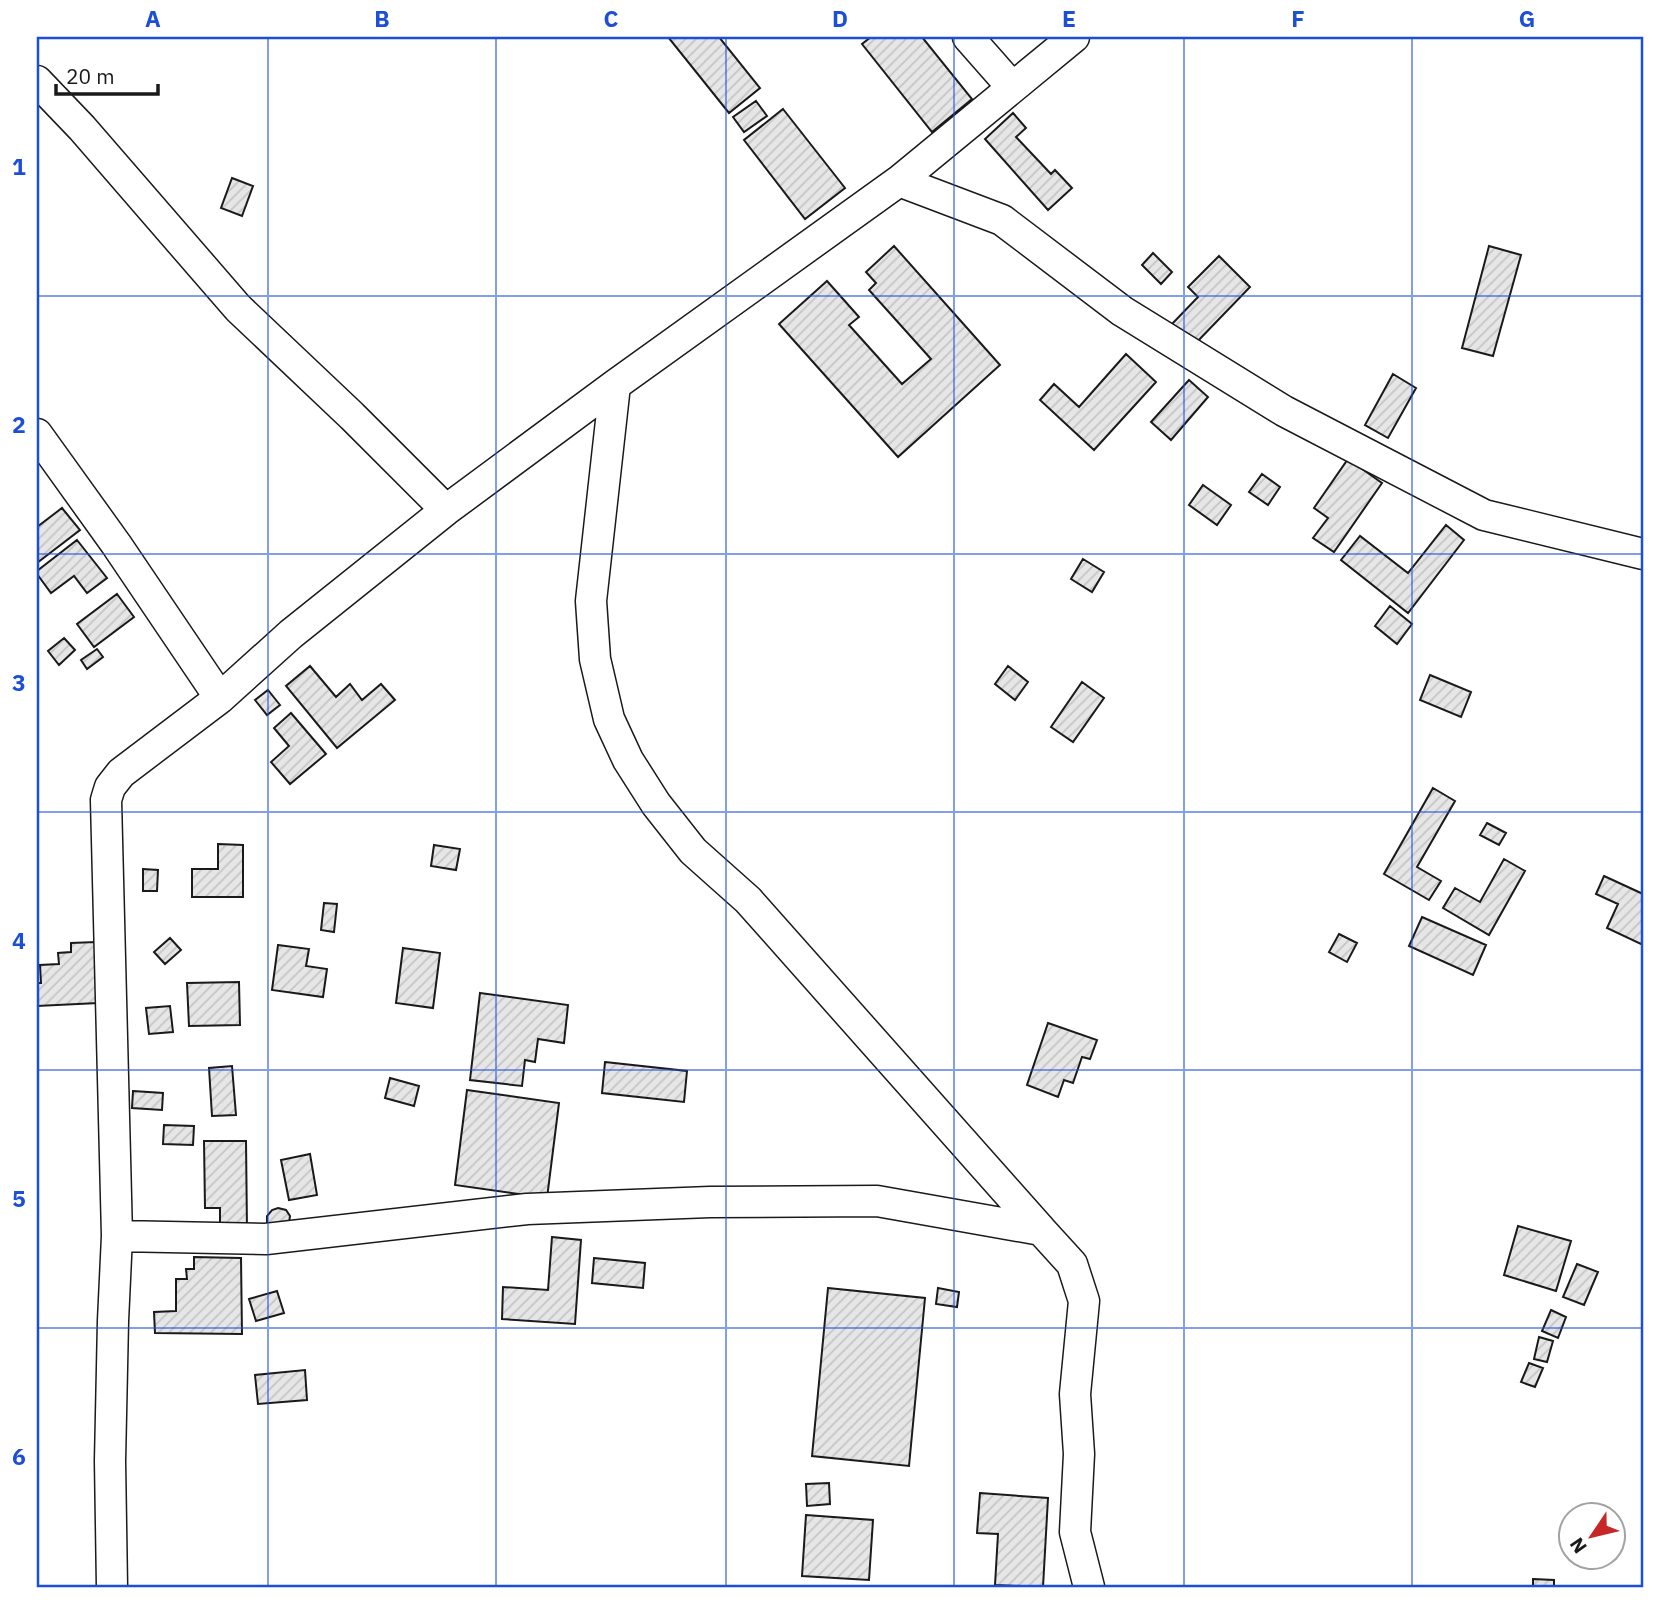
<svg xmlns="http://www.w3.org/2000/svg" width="1680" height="1624" font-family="'IBM Plex Sans',sans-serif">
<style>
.building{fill:url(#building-hatch);stroke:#1a1a1a;stroke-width:2}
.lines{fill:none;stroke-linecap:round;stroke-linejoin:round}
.minor-casing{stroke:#1a1a1a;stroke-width:33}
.minor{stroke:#fff;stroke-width:30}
.grid{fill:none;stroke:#1d4ed8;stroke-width:2;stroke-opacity:0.55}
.neatline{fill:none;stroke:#1d4ed8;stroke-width:2.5}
.grid-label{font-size:23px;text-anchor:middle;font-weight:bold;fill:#1d4ed8}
</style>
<defs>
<pattern id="building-hatch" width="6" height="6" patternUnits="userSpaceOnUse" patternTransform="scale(1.75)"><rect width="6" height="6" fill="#e6e6e6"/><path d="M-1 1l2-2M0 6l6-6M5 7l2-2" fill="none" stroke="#c5c5c5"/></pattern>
</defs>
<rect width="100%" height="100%" fill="#fff"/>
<path class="building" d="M668,37H719L760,88L729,113Z
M871,37H922L972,99L932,132L862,44Z
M756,101L767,116L744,132L733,117Z
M783,109L845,188L805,219L744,140Z
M1013,113L1026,128L1016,137L1051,174L1055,170L1072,188L1048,210L985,139Z
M232,178L253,186L242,216L221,208Z
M894,246L1000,365L898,457L779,324L827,281L859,317L849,325L902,384L931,359L869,290L876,283L866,272Z
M1489,246L1521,255L1493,356L1462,348Z
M1153,253L1172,272L1161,284L1142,265Z
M1219,256L1250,287L1193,346L1171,325L1198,297L1188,287Z
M1126,354L1156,382L1094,450L1040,400L1054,384L1079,407Z
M1393,374L1416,388L1388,438L1365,425Z
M1189,380L1208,397L1171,440L1151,422Z
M1348,459L1382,483L1334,552L1313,538L1328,518L1314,508Z
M1262,474L1280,487L1268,505L1249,492Z
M1203,485L1231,505L1217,525L1189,505Z
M62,508L80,530L37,563V527Z
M1446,525L1464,540L1408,613L1341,560L1360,536L1408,573Z
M77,540L107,578L87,593L74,576L51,593L37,574V571Z
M1083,559L1104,572L1092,592L1071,579Z
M117,594L134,617L94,647L77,624Z
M1390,606L1412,624L1397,644L1375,626Z
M64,638L75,650L59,665L48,651Z
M97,649L103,657L87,669L81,660Z
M310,666L336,697L350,684L362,700L381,684L395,700L337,748L286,686Z
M1008,666L1028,682L1015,700L995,684Z
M1430,675L1471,692L1461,717L1420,700Z
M1082,682L1104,698L1073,742L1051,727Z
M268,690L280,705L267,715L255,700Z
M291,713L326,754L290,784L271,762L289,746L274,728Z
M1433,788L1455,801L1417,867L1441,881L1429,900L1384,874Z
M1487,823L1506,833L1499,845L1480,835Z
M218,844L243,845V897H192V869H218Z
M434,845L460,849L456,870L431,866Z
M1504,859L1525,871L1489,935L1443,908L1455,888L1480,902Z
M143,869L158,870L157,891H143Z
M1604,876L1643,894V945L1607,928L1618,904L1596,894Z
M324,903L337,904L334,932L321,930Z
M1422,917L1486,945L1473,975L1409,946Z
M1339,934L1357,943L1347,962L1329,952Z
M170,938L181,950L165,964L154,952Z
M96,942L98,1003L37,1006V983H41L40,965L59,964L58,953L71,952V943Z
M278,945L309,949L306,966L327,969L323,997L272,990Z
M403,948L440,953L433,1008L396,1003Z
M239,982L240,1025L189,1026L187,983Z
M480,993L568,1005L564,1043L538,1039L535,1062L525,1060L522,1086L470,1080Z
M170,1006L173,1032L149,1034L146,1008Z
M1048,1023L1097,1040L1090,1059L1082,1057L1073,1083L1064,1080L1058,1097L1027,1085Z
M605,1062L687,1071L684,1102L602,1093Z
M232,1066L236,1115L212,1116L209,1068Z
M390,1078L419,1086L414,1106L385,1098Z
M467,1090L559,1103L547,1198L455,1185Z
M133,1091L163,1093L162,1110L132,1108Z
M164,1125L194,1126L193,1145L163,1144Z
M204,1141H246L247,1230H220V1208H205Z
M310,1154L317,1195L289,1200L281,1160Z
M278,1208L286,1210L290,1216L289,1223L271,1229L267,1223V1216L272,1210Z
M1518,1226L1571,1241L1556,1291L1504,1275Z
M552,1237L581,1240L575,1324L502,1319L503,1287L548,1290Z
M194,1257L241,1258L242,1334L155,1333L154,1312L176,1311V1279H187L186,1269H194Z
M594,1258L645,1263L643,1288L592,1283Z
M1577,1264L1598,1272L1584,1305L1563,1297Z
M828,1288L925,1298L909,1466L812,1456Z
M938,1288L959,1292L957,1307L936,1304Z
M277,1291L284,1313L256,1321L249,1299Z
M1551,1310L1566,1317L1558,1338L1542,1331Z
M1539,1337L1553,1341L1547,1362L1534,1359Z
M1529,1363L1543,1368L1535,1387L1521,1382Z
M305,1370L307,1400L258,1404L255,1375Z
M829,1483L830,1504L807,1506L806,1484Z
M980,1493L1048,1498L1043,1587L995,1585L998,1534L977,1533Z
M806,1515L873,1520L869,1580L802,1576Z
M1533,1579L1554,1580V1587H1533Z"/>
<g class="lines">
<g class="minor-casing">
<path id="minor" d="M968,37L1012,87
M1074,37L899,181L1002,220L1122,311L1284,411L1484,515L1643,554
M37,81L82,128L238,308L352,416L446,510
M615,385L591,601L595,659L609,719L628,760L656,804L693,851L748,900L1041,1230
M37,434L116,544L220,698
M117,1236L266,1239L527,1209L710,1202L877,1201L1041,1230L1072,1264L1084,1301L1075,1394L1079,1454L1075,1532L1089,1587
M112,1587L110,1461L113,1321L117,1236L106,800L110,787L121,773L220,698L291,634L446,510L615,385L899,181"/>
</g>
<use href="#minor" class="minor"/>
</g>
<path class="grid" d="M268,37V1587M496,37V1587M726,37V1587M954,37V1587M1184,37V1587M1412,37V1587M37,296H1643M37,554H1643M37,812H1643M37,1070H1643M37,1328H1643"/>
<rect width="1680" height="1624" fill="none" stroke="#ffffff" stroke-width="77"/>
<g transform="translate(1592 1536) rotate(235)"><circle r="33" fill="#ffffff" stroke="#a3a3a3" stroke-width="2"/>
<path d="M0-5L12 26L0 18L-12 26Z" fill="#c62828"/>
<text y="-10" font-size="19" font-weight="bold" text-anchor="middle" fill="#1a1a1a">N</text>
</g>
<path d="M56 84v10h102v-10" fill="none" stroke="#1a1a1a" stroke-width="3.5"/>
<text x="66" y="84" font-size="21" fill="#1a1a1a" stroke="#ffffff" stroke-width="5" paint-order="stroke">20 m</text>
<rect x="38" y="38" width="1604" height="1548" class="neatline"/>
<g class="grid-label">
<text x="153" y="27">A</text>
<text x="382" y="27">B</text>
<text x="611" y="27">C</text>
<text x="840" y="27">D</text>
<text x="1069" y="27">E</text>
<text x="1298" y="27">F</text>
<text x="1527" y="27">G</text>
<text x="19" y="175">1</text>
<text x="19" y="433">2</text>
<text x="19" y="691">3</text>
<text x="19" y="949">4</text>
<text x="19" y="1207">5</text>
<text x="19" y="1465">6</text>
</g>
</svg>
